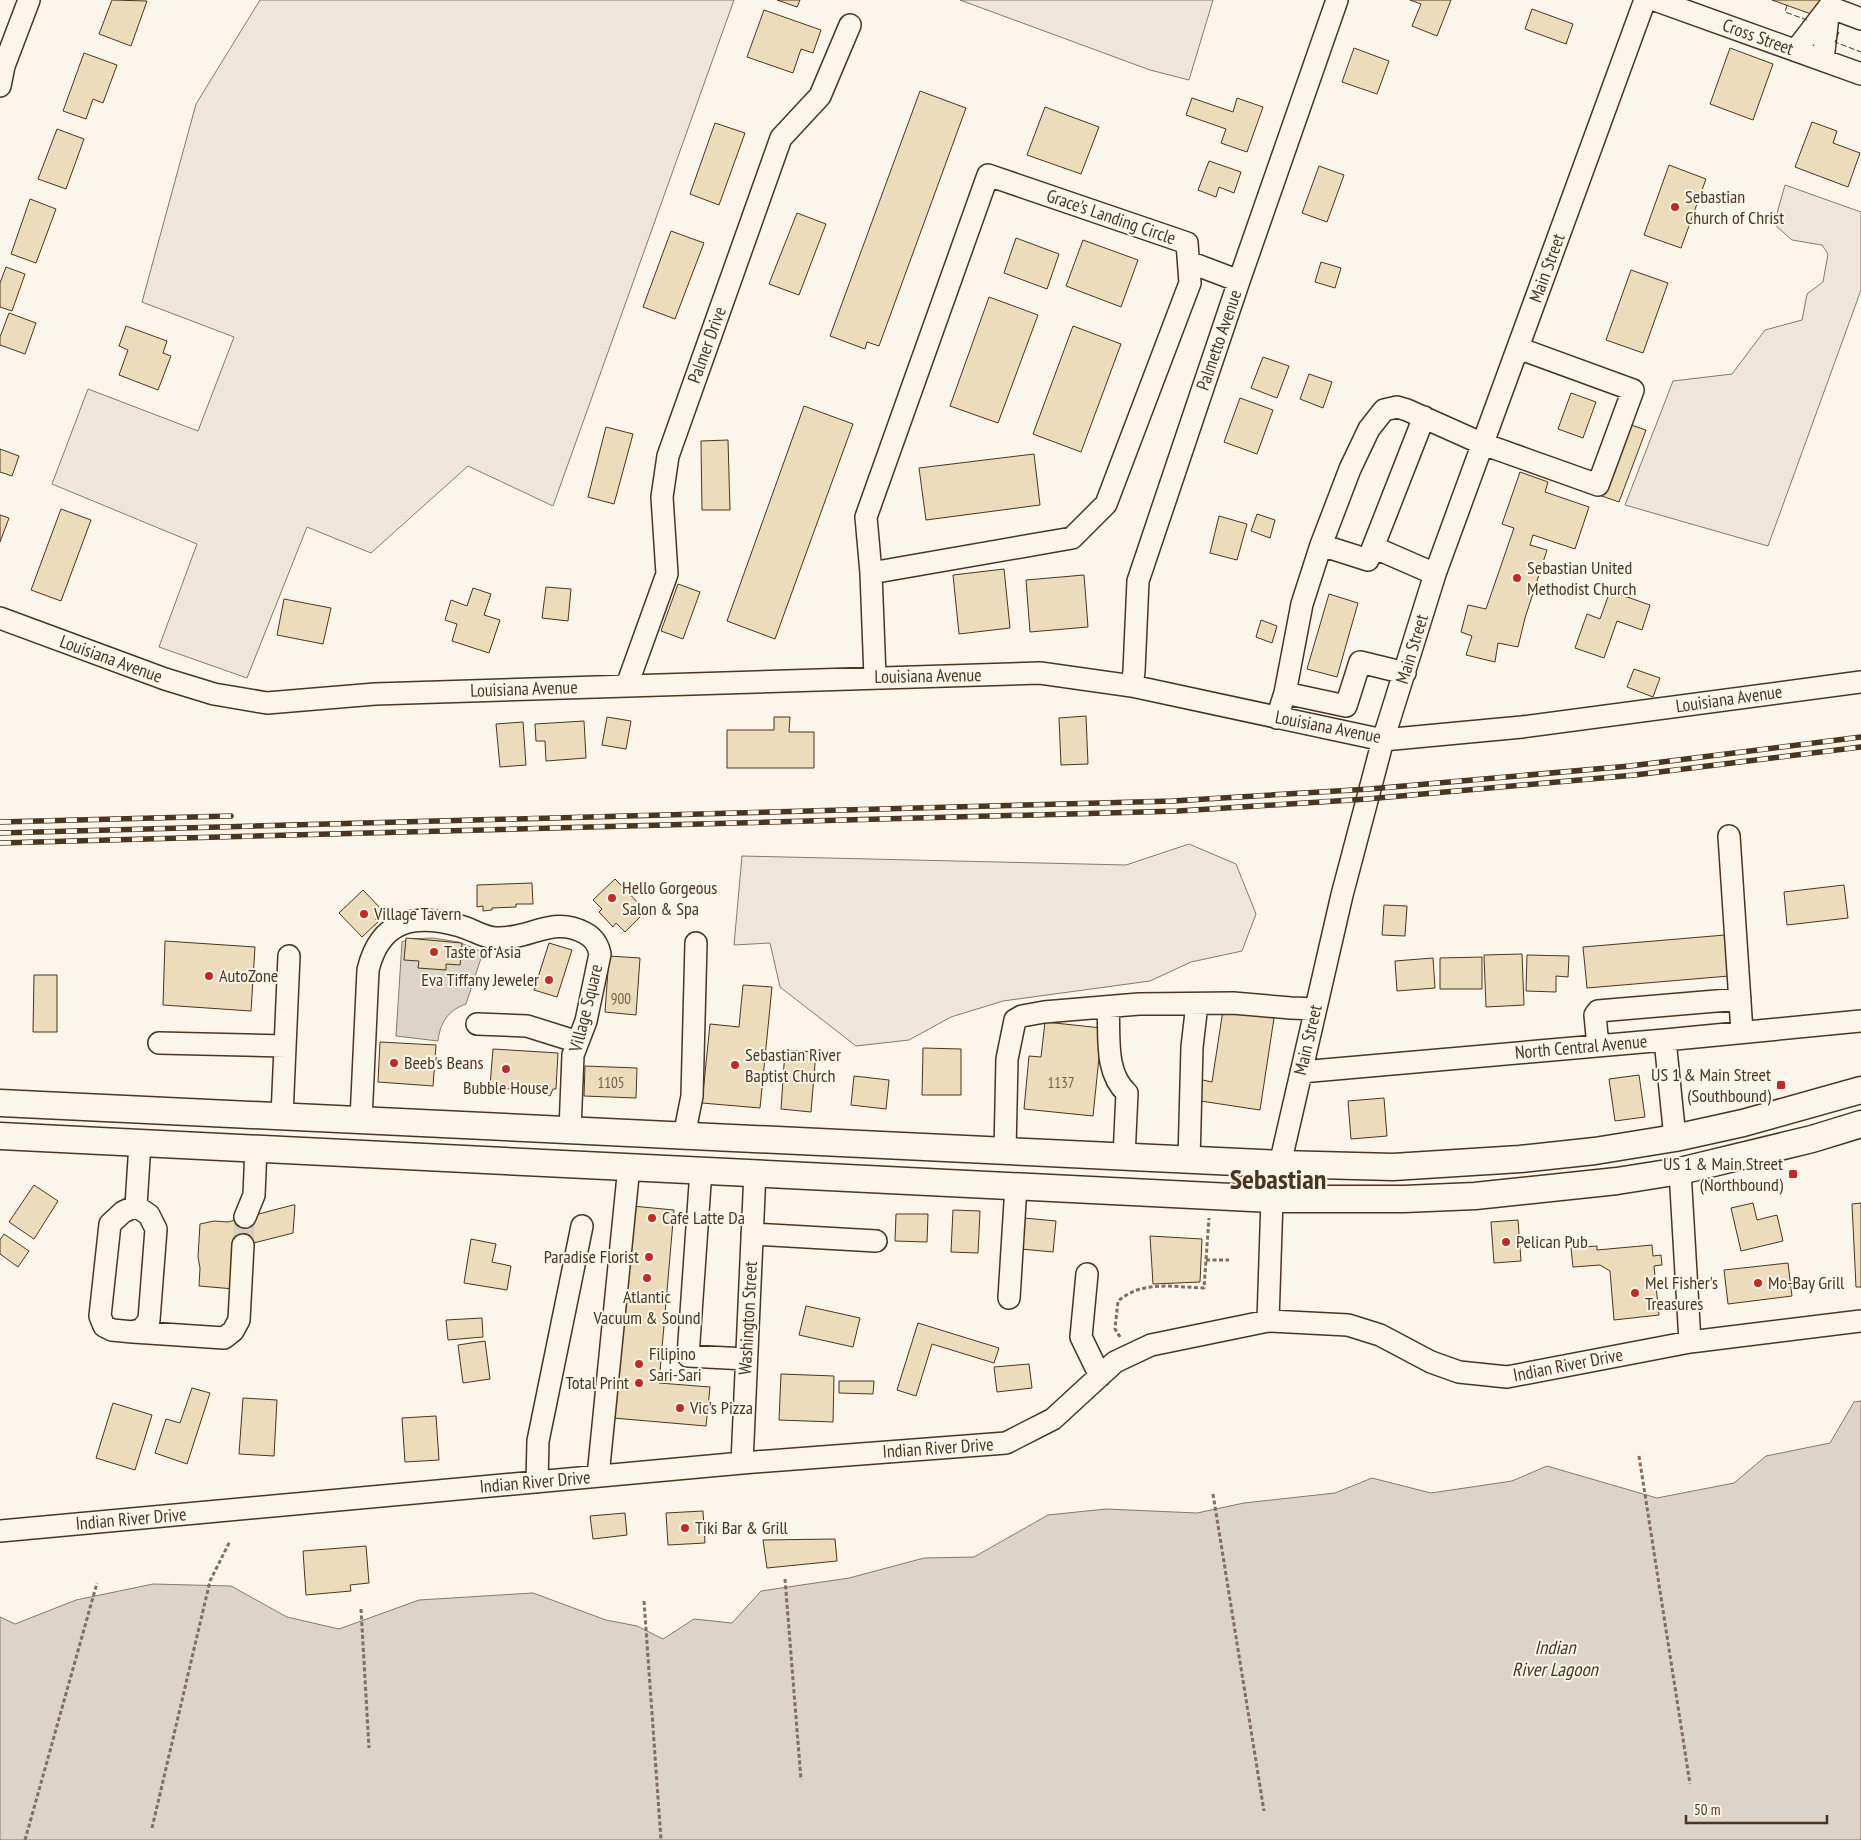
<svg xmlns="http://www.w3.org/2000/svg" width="1861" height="1840" font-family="'PT Sans Narrow',sans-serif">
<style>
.green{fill:#ede6d9;stroke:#887966}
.water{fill:#dcd4c6;stroke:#887966}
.building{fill:#ecdcbc;stroke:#4a3520}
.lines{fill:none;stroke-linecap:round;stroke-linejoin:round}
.minor-tunnel{stroke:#d8cfc1;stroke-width:21;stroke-dasharray:21 11;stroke-linecap:butt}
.minor-casing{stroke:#4a3520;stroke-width:24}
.major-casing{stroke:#4a3520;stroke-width:29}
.path{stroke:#7f6f5c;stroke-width:3;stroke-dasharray:4 2.5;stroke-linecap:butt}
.minor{stroke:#fbf6e9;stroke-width:21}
.major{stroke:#fbf6e9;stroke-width:26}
.rail-casing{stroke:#4a3520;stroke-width:5.5}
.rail{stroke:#fbf6e9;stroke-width:4;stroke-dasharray:11;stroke-linecap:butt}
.fence{stroke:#4a3520;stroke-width:1;stroke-dasharray:6 2.5;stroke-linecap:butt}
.poi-dot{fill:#c62828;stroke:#fbf6e9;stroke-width:2}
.labels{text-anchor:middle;stroke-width:4;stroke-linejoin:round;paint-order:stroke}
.number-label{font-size:15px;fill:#725f47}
.street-label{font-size:18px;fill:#4a3520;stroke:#fbf6e9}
.poi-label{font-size:18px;fill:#4a3520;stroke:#fbf6e9;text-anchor:start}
.water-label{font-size:19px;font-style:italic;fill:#4a3520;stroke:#fbf6e9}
.town-label{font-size:28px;font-weight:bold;fill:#4a3520;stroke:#fbf6e9}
</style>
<rect width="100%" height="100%" fill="#fbf6e9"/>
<path class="green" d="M260,0H734L553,506L468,466L371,553L307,527L247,678L159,647L197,544L52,484L88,389L198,431L234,337L142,302L196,104Z
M960,0H1213L1189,80L1150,70Z
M1785,185L1861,212V290L1768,546L1625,505L1673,381L1732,374L1765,330L1802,320L1807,294L1823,282L1828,254L1822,245L1792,240L1774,224Z
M1189,844L1236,864L1256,914L1242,951L1191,962L1150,981L1003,1001L951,1017L909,1040L856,1046L780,987L770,943L734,945L742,856L1126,865Z"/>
<path class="water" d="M433,938L458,942L483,952L466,1004C448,1010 440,1023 438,1041L396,1036L402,942L409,939Z
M1861,1401V1840H0V1617L15,1624L76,1600L153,1584L231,1586L287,1617L339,1629L419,1600L533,1593L606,1620L637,1626L663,1639L694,1619L732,1623L761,1591L849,1578L924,1558L974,1557L1048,1515L1106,1509L1197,1513L1244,1503L1335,1493L1372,1478L1431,1493L1512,1481L1547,1466L1657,1498L1734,1483L1766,1456L1830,1443L1854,1402Z"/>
<path class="building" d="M112,0L147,1L131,46L99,34Z
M777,0H800L797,7Z
M1410,0H1451L1437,36L1412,26L1421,4Z
M1772,0H1820L1814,15Z
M1532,9L1573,24L1566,44L1525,29Z
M764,10L821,30L813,53L801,49L793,73L747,57Z
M1354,48L1389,61L1377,94L1342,82Z
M1730,48L1773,64L1753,120L1710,104Z
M84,53L117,65L103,103L93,99L86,119L63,111Z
M920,91L966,108L879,346L867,342L865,349L830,336Z
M1192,98L1233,112L1237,98L1263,107L1247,152L1221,143L1226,129L1186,115Z
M1045,107L1099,127L1081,174L1027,155Z
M1812,122L1837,131L1833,143L1860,153L1848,187L1795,167Z
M715,123L745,133L719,205L690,194Z
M57,129L84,139L66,189L38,179Z
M1209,161L1241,172L1234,193L1219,187L1216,197L1198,190Z
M1669,165L1706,179L1681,248L1644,235Z
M1319,166L1344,175L1327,222L1302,213Z
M30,199L56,209L36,263L11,254Z
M797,213L826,224L799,295L769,284Z
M671,231L704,243L675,319L643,307Z
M1016,238L1059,254L1047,289L1004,273Z
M1083,240L1138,260L1121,307L1066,286Z
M1321,262L1341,268L1335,288L1315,282Z
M6,267L25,274L12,311L0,307V283Z
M1631,270L1668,283L1643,353L1606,340Z
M989,297L1038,315L998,423L950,406Z
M9,313L36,323L25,354L0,345V337Z
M126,326L167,341L163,353L171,356L158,390L119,375L128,350L119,346Z
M1073,326L1121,344L1081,452L1033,434Z
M1263,357L1289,366L1277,398L1251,388Z
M1309,374L1332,382L1323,408L1300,399Z
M1571,393L1596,402L1583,438L1558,429Z
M1240,398L1273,410L1257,454L1224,442Z
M804,406L853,424L775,639L727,621Z
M1625,423L1646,430L1619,502L1599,495Z
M606,427L633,434L614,504L588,497Z
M728,440L730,510H702L701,441Z
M0,449L19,456L12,476L0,472Z
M1034,454L1040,505L926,520L919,468Z
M1520,472L1548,482L1545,492L1589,507L1575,549L1533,535L1530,545L1547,550L1525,618L1518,647L1498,643L1495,662L1466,655L1472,636L1461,632L1468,605L1486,609L1514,528L1502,524Z
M61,509L91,520L61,601L31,590Z
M1257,514L1275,520L1270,538L1251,531Z
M0,515L9,518L0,542Z
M1219,516L1247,524L1237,560L1210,553Z
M1004,569L1010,628L959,634L953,575Z
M1084,575L1088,627L1030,632L1026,580Z
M678,584L700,592L683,639L661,631Z
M546,587L571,589L568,621L542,618Z
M473,588L491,594L484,615L500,620L489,653L452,641L457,624L445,620L451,600L467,606Z
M1610,591L1650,605L1642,630L1617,621L1604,658L1575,648L1587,614L1600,619Z
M1329,594L1358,603L1337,677L1307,669Z
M284,599L331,608L323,644L277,635Z
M1261,620L1277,626L1272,643L1256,637Z
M1634,669L1660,678L1653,697L1627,687Z
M1086,716L1088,764L1061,765L1059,718Z
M607,717L631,721L626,749L602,745Z
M774,717H790L789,732H814V768H727V730H774Z
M584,721L586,758L546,761L545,741H536L535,724Z
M523,722L526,765L500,767L496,724Z
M615,879L646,911L625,932L616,923L613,927L599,912L602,909L593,900Z
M532,883L533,904H516V907L492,908V910L483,911V906L477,907V885Z
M1844,885L1848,918L1787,925L1784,892Z
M363,890L383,911L375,919L378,922L362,937L339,913Z
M1384,905L1407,906L1405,936L1382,935Z
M1725,935L1729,976L1587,988L1583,947Z
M406,938L462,943L460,965L446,964V970L418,968L419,961L404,960Z
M165,941L255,947L251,1011L163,1005Z
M549,943L572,950L557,997L534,990Z
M1522,954L1524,1005L1486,1007L1484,955Z
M1527,955L1569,956L1568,977L1556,976V992L1526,991Z
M609,956L640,958L636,1015L605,1012Z
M1482,957V989H1440V958Z
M1433,958L1435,988L1397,991L1395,961Z
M34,975H57V1032H33Z
M743,985L772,987L760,1108L702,1103L710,1024L739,1027Z
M1223,1010L1274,1018L1260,1110L1194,1100L1198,1079L1212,1082Z
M1045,1022L1102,1028L1093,1116L1024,1109L1029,1056L1041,1057Z
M380,1042L436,1045L433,1086L378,1082Z
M923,1048L961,1049V1095H922Z
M493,1049L558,1053L556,1089H553L550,1096L533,1089L514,1087L496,1093L494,1086L490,1085Z
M785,1050L816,1052L811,1112L781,1109Z
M585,1066L637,1068L636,1098L584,1096Z
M1639,1075L1645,1117L1615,1121L1609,1079Z
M854,1076L889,1080L886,1109L851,1105Z
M1384,1098L1387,1136L1351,1139L1348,1101Z
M34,1185L58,1201L34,1239L9,1222Z
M1753,1203L1757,1220L1777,1215L1783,1241L1741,1251L1731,1208Z
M1861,1203V1287H1856L1852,1204Z
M293,1205H295L293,1233L238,1247L234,1289L199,1286L200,1268L198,1257L200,1224L214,1221L228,1222Z
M632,1206L674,1210L659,1383L710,1387L706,1426L613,1418Z
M953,1210L980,1211L978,1253L951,1252Z
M896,1214H928L927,1242L895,1241Z
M1024,1218L1056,1221L1053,1252L1021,1249Z
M1518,1220L1521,1261L1494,1263L1491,1222Z
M4,1234L29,1251L18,1267L0,1254V1240Z
M1150,1236L1202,1239L1200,1282L1153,1284Z
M471,1239L496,1244L492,1262L511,1266L507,1290L464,1283Z
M1652,1245L1653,1256L1661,1255L1662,1265L1654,1266L1659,1315L1614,1320L1610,1271L1600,1265L1573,1267L1571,1248L1597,1246V1250Z
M1788,1263L1792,1296L1728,1304L1724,1270Z
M806,1306L860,1318L853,1347L799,1335Z
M482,1318L483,1337L448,1340L446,1320Z
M918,1323L999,1348L994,1363L932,1344L916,1396L897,1390Z
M485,1341L490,1379L463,1383L458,1345Z
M1029,1364L1032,1388L997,1392L994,1367Z
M781,1374L834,1376L833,1422L779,1420Z
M839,1381H874L873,1394L839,1393Z
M192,1388L210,1393L187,1464L155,1453L166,1419L180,1423Z
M243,1398L277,1400L274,1456L239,1454Z
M113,1403L152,1415L135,1470L96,1458Z
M436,1416L439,1460L405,1462L402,1418Z
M703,1511L705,1543L668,1545L666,1513Z
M625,1513L627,1535L593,1539L590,1516Z
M835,1539L837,1561L767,1568L763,1540Z
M366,1546L369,1583L350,1585L351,1591L306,1595L303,1551Z"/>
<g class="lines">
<path class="minor-tunnel" d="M243,1245L245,1217"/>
<g class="minor-casing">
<path id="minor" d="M1655,0L1861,74
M1829,7L1861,19
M1796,50L1829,7
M1823,60L1829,7
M0,86L4,66L29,0
M1189,262L1239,281
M1321,545L1368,560L1424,417
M1373,547L1435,574
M871,573L1072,538L1106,504L1190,283L1187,243L988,175L866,517L871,573L875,677
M0,618L165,679L214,694L267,703L375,694L1040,673L1132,686L1383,740L1522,727L1861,682
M627,685L667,574L662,497L668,456L781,138L820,96L850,25
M1132,686L1134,671L1138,581L1239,281L1337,0
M1285,693L1346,706L1360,662L1405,673
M1277,718L1285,693L1302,604L1321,545L1350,469L1369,429L1384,410L1397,407L1407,410L1483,444L1598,485L1633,390L1518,348
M1729,836L1742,1032
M1108,1007C1110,1036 1104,1072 1127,1093L1124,1157
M477,1024L527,1026L578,1042
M1665,1040L1675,1138
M159,1043L285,1046
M1598,1046L1595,1015L1598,1011L1740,999
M1301,1072L1665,1040L1861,1021
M282,1116L289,956
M361,1120L368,970C380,920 414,913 460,926C472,929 484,938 496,938C530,940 552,915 585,933C594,938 598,944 600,954L586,1021L573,1055L570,1130
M684,1136L692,1096L696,943
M1005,1151L1007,1059L1015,1020L1022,1016L1044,1012L1139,1004L1233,1003L1291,1008L1315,1009
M1189,1160L1192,1047L1197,1004
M701,1170L688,1356L746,1359
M1680,1171L1690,1342
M136,1206L149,1215L156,1229L149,1320L142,1329L133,1332L112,1330L104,1326L100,1316L110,1224L123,1212Z
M136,1206L140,1143
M245,1217L254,1195L256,1148
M752,1234L876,1241
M1087,1274L1081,1337L1100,1376
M1009,1298L1016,1186
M1268,1321L1272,1199L1342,895L1383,740L1435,574L1645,0
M133,1332L224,1338L233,1331L239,1320L243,1245
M742,1463L755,1172
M598,1476L629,1166
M537,1482L538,1441L582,1226
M0,1531L742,1463L1006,1443L1053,1419L1115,1362L1151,1345L1268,1321L1348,1325L1380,1335L1431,1362L1459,1372L1507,1377L1690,1342L1861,1321"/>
</g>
<g class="major-casing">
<path id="major" d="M0,1103L1280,1164L1393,1167L1520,1159L1595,1151L1675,1138L1743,1123L1861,1090
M0,1136L1272,1199H1404L1475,1196L1617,1181L1680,1171L1812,1139L1861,1124"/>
</g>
<path class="path" d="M1206,1260H1229
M1120,1337L1115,1329L1118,1301C1143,1280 1173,1287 1204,1288L1209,1218
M1639,1456L1690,1784
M1213,1494L1264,1811
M785,1579L801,1780
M644,1601L661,1840
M361,1609L369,1748
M152,1828L210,1581L230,1541
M25,1840L97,1583"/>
<use href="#minor" class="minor"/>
<use href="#major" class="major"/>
<g class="rail-casing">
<path id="rail" d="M0,822L231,816
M0,833L1173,801L1370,789L1630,766L1861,737
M0,843L1178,811L1367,799L1635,775L1861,747"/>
</g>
<use href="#rail" class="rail"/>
<path class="fence" d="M1787,5L1785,12L1807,20
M1839,32L1835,42L1861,52"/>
</g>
<g class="poi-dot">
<circle cx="1675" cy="207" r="5"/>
<circle cx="1517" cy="578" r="5"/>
<circle cx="612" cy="898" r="5"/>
<circle cx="364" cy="914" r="5"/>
<circle cx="434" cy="952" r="5"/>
<circle cx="209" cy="976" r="5"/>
<circle cx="549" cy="980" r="5"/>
<circle cx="394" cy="1063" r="5"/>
<circle cx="735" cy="1065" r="5"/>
<circle cx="506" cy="1069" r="5"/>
<rect x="1776" y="1080" width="10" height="10" rx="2.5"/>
<rect x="1788" y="1169" width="10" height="10" rx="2.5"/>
<circle cx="652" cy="1218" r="5"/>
<circle cx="1506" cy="1242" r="5"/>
<circle cx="649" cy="1257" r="5"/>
<circle cx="647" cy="1278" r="5"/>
<circle cx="1758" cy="1283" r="5"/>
<circle cx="1635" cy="1293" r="5"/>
<circle cx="639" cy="1364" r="5"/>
<circle cx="639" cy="1383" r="5"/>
<circle cx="680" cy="1408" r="5"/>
<circle cx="685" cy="1528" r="5"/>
</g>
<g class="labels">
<g class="number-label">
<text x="621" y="1004">900</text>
<text x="611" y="1088">1105</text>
<text x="1061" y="1088">1137</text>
</g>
<g class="street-label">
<text transform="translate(1758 37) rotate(20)" y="6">Cross Street</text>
<text transform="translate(1111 217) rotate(19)" y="6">Grace's Landing Circle</text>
<text transform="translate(1547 268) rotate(-70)" y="6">Main Street</text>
<text transform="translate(1219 340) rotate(-71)" y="6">Palmetto Avenue</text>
<text transform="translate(707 345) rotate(-70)" y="6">Palmer Drive</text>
<text transform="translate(1412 649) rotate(-73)" y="6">Main Street</text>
<text transform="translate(111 659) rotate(20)" y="6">Louisiana Avenue</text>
<text transform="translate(928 676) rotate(-1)" y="6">Louisiana Avenue</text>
<text transform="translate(524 689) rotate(-2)" y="6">Louisiana Avenue</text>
<text transform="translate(1729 699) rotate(-8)" y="6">Louisiana Avenue</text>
<text transform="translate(1328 727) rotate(11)" y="6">Louisiana Avenue</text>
<text transform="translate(586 1008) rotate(-76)" y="6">Village Square</text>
<text transform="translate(1308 1040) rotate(-77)" y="6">Main Street</text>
<text transform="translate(1581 1047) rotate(-5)" y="6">North Central Avenue</text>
<text transform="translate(748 1318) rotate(-87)" y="6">Washington Street</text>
<text transform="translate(1568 1365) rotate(-11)" y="6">Indian River Drive</text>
<text transform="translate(938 1448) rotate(-4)" y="6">Indian River Drive</text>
<text transform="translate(535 1482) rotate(-5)" y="6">Indian River Drive</text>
<text transform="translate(131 1519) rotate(-5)" y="6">Indian River Drive</text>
</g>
<g class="poi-label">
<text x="1685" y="203">Sebastian<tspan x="1685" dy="21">Church of Christ</tspan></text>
<text x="1527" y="574">Sebastian United<tspan x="1527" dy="21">Methodist Church</tspan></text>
<text x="622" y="894">Hello Gorgeous<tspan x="622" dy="21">Salon &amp; Spa</tspan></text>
<text x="374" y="920">Village Tavern</text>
<text x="444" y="958">Taste of Asia</text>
<text x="219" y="982">AutoZone</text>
<text x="539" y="986" text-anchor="end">Eva Tiffany Jeweler</text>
<text x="745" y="1061">Sebastian River<tspan x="745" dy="21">Baptist Church</tspan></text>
<text x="404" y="1069">Beeb's Beans</text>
<text x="1771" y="1081" text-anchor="end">US 1 &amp; Main Street<tspan x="1771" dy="21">(Southbound)</tspan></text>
<text x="506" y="1094" text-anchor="middle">Bubble House</text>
<text x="1783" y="1170" text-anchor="end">US 1 &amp; Main Street<tspan x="1783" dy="21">(Northbound)</tspan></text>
<text x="662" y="1224">Cafe Latte Da</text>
<text x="1516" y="1248">Pelican Pub</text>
<text x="639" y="1263" text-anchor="end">Paradise Florist</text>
<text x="1645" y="1289">Mel Fisher's<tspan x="1645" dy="21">Treasures</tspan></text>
<text x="1768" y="1289">Mo-Bay Grill</text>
<text x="647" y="1303" text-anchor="middle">Atlantic<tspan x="647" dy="21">Vacuum &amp; Sound</tspan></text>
<text x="649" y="1360">Filipino<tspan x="649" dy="21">Sari-Sari</tspan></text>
<text x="629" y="1389" text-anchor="end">Total Print</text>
<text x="690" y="1414">Vic's Pizza</text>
<text x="695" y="1534">Tiki Bar &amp; Grill</text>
</g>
<g class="water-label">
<text x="1555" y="1654">Indian<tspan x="1555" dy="22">River Lagoon</tspan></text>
</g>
<g class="town-label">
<text x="1278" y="1189">Sebastian</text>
</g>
</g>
<path d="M1686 1815v8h141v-8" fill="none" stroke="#4a3520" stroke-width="2.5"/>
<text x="1694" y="1815" font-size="15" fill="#4a3520" stroke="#fbf6e9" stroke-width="4" paint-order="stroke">50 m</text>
</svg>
